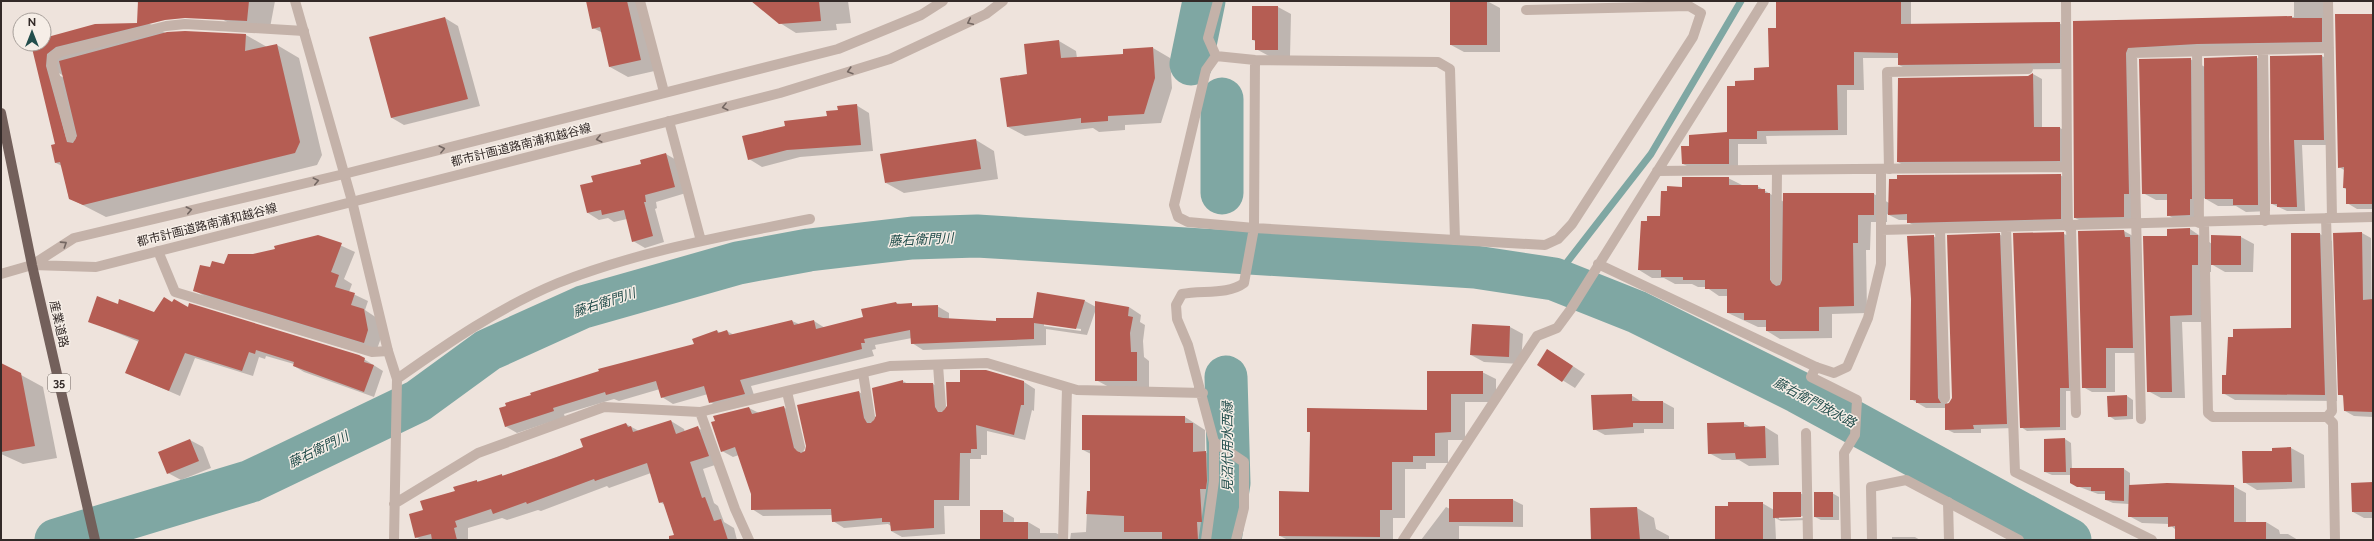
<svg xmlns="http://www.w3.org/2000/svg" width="2374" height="541" font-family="Raleway,'Noto Sans JP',sans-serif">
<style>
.shadow{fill:#0003;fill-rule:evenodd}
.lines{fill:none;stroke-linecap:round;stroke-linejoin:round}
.stream{stroke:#7fa7a3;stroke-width:7}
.river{stroke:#7fa7a3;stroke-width:43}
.building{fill:#b55d53}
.service{stroke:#c4b2a9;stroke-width:10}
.minor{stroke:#c4b2a9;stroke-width:10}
.tertiary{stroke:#c4b2a9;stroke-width:10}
.primary{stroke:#73605b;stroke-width:10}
.oneway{stroke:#746762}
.labels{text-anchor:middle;stroke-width:3;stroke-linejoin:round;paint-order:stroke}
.shield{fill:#f6eee7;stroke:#6e6561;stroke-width:1}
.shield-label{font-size:11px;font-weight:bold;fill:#332a28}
.street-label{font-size:12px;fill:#332a28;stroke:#f6eee7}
.water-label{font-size:13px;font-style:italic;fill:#234e4c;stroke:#f6eee7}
</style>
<rect width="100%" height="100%" fill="#eee3dc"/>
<path class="shadow" d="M126,1H275L269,33L244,32L222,19L223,12Z
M587,1H643L659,70L628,77L610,67L603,33L593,28Z
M753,1H848L851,23L836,24L837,30L796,33L780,23Z
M1451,1H1487L1500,8V52H1464L1451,45Z
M1558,1H1598L1559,2Z
M1777,1H1911V25L2059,23L2069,29L2070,69L1909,70L1899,65V58H1863L1864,90H1847V135L1766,136L1767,144H1738V169H1693L1683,164L1690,147L1728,133L1736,87L1755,81L1770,68L1777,29Z
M2294,1H2323L2332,47L2138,53L2135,59L2134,222L2085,223L2075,218L2074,22L2294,17Z
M1253,7H1278L1291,14L1290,56H1269L1256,49V42L1253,40Z
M2373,15V209H2357L2347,203V190L2344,188V170L2339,167Z
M445,18L458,26L480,106L404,125L392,118L370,38Z
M150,24L167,34L185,32L246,35L267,47L277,45L299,58L322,155L317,165L106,217L69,198L62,166L56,163V145L32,44H44V39L95,25ZM57,72L64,76V78L57,74Z
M1059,41L1076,51L1077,58L1124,55L1153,48L1170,58L1172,88L1161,123L1125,125V130L1099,132L1093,128L1025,136L1008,127L1028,75L1025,45Z
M2322,56L2331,61L2332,145H2302L2305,211H2287L2272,204L2271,57Z
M2256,57L2268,64L2270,211L2246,212L2236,206H2218L2204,198L2202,222L2181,223L2168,215V200H2156L2143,193L2190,59L2205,67Z
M2033,74L2042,79V128H2060L2069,133V165L1906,167L1898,162Z
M856,105L869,113L873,151L800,157L762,167L749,159L839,111Z
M976,140L994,151L998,179L904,193L886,183Z
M666,154L678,161L686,193L656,202L657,208L655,209L664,242L645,248L633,241L627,219L614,222L608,218L599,220L588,213L582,186L594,183Z
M2060,175L2071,181L2072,224L1918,228L1908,222V220H1899L1887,214V222H1871L1870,250H1866L1867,313L1832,314V338L1780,339L1767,331V327H1758L1728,313V296H1719L1706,287H1698L1692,284H1675L1664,278H1652L1639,270L1648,222L1661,217L1683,188L1728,178L1742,185L1757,186L1784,202V194H1874L1889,203Z
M2190,229L2212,244V236L2241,237L2254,244L2253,272H2225L2211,264V272H2204V322H2182L2185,398H2161L2148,391L2168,237Z
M2124,231L2133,236L2141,353H2115V392H2092L2083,387L2079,232Z
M2362,233L2371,238L2373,417L2354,416L2345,411V397L2339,394Z
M1999,234L2007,239L2014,428L1981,429V433H1954L1946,429V408H1926L1911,399L1933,236L1942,241L1947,405L1953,398Z
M2014,234H2064L2071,237L2075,391H2066V430L2027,431L2021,427Z
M2320,234L2332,241L2337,401L2235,400L2223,393L2234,338L2292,329Z
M320,236L355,252L344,279L352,284L349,292L368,301L365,310L377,318L381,338L377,349L207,298L194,290L210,269Z
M1085,301L1096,307H1129L1141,315L1140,322L1145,325L1143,341L1144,357L1149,361V387H1109L1096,380V309L1087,335L1046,329V345L923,350L912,343V338L875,345L876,349L872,350L874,356L751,386L756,401L722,409L710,402L708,394L673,404L662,397L660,389L619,401L614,399L564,414L565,417L517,433L505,426L695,344L717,331L721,333L727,331L734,335L792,321L799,324L814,321L825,328L864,318L896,303L915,307L937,306L949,313V319L997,322L1034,319ZM1044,324L1081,329V331L1044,326Z
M172,303L359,356L383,371L374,397L304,372L294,366V364L266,356L265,359L259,357L253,376L195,358L180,396L127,373L139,342L89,321L118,305L155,313Z
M1473,325L1510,327L1523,334L1521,364L1484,362L1471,355Z
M1548,350L1585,374L1575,388L1538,365Z
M1,364L43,387L57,458L23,464L1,454Z
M1428,372H1482L1496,379V402H1465V440H1448V463H1426V469H1405V518H1393V540H1288L1280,536L1310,493L1311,433L1308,431L1428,411Z
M903,381L908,384H933L943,390L945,413L1024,382L1035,389L1034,411L1032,410L1025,440L987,431V455H981V459H970V506H944L945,534L902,537L891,531V526L888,524L844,528L833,521V515L763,516L752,509V494L739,455L733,457L722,451L749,408L759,413L783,407L794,413L804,453L859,392L870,398L874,425Z
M1631,395L1642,402H1663L1674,408V429H1644V433L1605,435L1594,429Z
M2127,396L2133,400V419L2115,420L2109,416Z
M1185,417L1205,430V452L1218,459L1219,489L1218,495L1212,496L1213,528H1209V540H1070L1071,533L1086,532L1088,492L1091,493V454L1083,450Z
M671,421L684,429L685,432L698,428L711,435L721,463L703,469L714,503L718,506L724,522L734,528L737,540H676L665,505L660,502L651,473L609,488L607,486L541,511L538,510L507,520L502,518L468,528V540H421L416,537L424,511L477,481L480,482L502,475L504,476L584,447L626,424L639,431Z
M1743,423L1752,428L1765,427L1778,435L1779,465L1749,466L1739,460H1722L1709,453Z
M2065,439L2071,443L2072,469H2124L2130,473V486H2233L2246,493V522H2266L2279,530L2280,534H2288L2298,540H2178L2176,530L2169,524L2142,523L2129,516V504L2113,503L2106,500V494H2098L2077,486L2071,475H2052L2045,472V440Z
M190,440L203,447L211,468L181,480L168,473Z
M2291,448L2304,455L2305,488L2257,490L2244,482L2273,452V449Z
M2373,483V540H2372V518H2364L2353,512Z
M1800,493L1807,497V520L1781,521L1775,518L1776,540L1716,538L1729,507L1762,503L1774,510ZM1806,516V518L1779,519V517Z
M1832,493L1839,497V520H1821L1815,517Z
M1513,500L1523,505V527L1459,526V540H1421L1446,507L1450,509Z
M1637,508L1654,518L1656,529L1669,536V540H1592Z
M1002,511L1014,518V522H1028L1040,529V533H1056L1069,540H981Z
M1892,537H1915L1920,540H1892Z"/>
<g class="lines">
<path class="stream" d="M1554,279L1651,154L1741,1"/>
<path class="river" d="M1191,64L1204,1
M1222,99V193
M56,540L251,481L418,401L488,350L583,307L738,263L809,250L912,238L977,236L1475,267L1554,279L1637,312L1798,392L2070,540
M1220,540L1229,483L1226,377"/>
</g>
<path class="building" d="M138,1H249L247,21L185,18L165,20L56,47L47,54L46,66L67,142L73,143L77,136L59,61L167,32L185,31L246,34L245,51L277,44L300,142L295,153L83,205L69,199L60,162L55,163L51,145L55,144L31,44H44V38L95,24L137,23Z
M586,1H627L641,60L609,67L600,27L592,29Z
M751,1H819L821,21L779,24Z
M1450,1H1487V45H1450Z
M1776,1H1901V24L2060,22V63L1898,65V53L1854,52V85H1837L1838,130L1757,131V139H1729V164H1682L1681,146H1689V135L1727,132V86H1735V81L1754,80V68L1769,67L1768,28H1776Z
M1252,6H1278V50H1255V40H1252Z
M2335,14H2373V204H2346V188H2343L2344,167L2338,168Z
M2292,16V18H2322V42L2197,44L2128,48L2126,53L2129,194H2124V217L2074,218L2073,21Z
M445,17L468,99L391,118L369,37Z
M1059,40L1061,58L1123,54V49L1153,47L1155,78L1144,114L1108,116V121L1081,123V118L1007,127L1000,78L1027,74L1024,44Z
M2322,55L2324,140H2294L2297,207H2277V204H2271L2270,56Z
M2257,56L2258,205H2233V199H2205L2204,58Z
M2191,58L2192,199H2190V215L2167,216V194H2142L2139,59Z
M2033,73L2034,127H2060V161L1897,162L1898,78L2028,76Z
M857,104L861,145L787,150L748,160L742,136L785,126L784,121L827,116L826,111L838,110L837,106Z
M976,139L981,169L885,183L880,154Z
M666,153L675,187L645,195L646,202H644L653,236L632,242L624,210L602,215L601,210L587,213L580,185L593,182L591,176L641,164L640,160Z
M2061,174V219L1907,223V214L1888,215L1889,179H1897V175Z
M1682,177H1729V185H1758V189H1765V193H1770V280L1776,286L1780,285L1782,280L1783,193H1874V215H1858V243H1853L1854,306L1819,307V331H1766V320H1744V313H1727V289H1705V280H1683V277H1661V270H1638L1641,221H1647V216H1660L1661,191H1667V186L1682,187Z
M2190,228V235H2198V265H2192V315L2170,316L2172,392H2147L2143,236H2167V229Z
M2124,230L2125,237H2130L2133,348H2106V388H2082L2078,231Z
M2064,232L2069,388H2060V427L2020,428L2013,233Z
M2362,232L2363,300L2373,299V412L2344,411L2343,395H2338L2333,233Z
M2000,233L2007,424L1973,425L1974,429L1945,430V404L1949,403L1952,398L1947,235Z
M2291,233H2320L2325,395L2222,394V375H2226L2228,337H2233V329L2291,328Z
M318,235L342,243L331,272L339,275L335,287L355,293L351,305L364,309L368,330L364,343L193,291L200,265L210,267L212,261L224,264L228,254H253L275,249L274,246Z
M1934,235L1938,398L1941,403H1916V400H1910L1911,299L1907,236Z
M2211,235L2241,236V265H2211Z
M1037,292L1085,300L1076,329L1034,323V339L911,344L910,330L864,339L865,343H861L862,349L740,380L745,394L709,403L704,386L661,398L656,381L606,395L605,392L553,408L554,411L505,427L499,408L506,406L505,403L531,395L530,393L599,371L598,369L694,344L692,339L717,330L718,333L727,330L729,335L792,320L794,325L814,320L816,329L863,317L861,309L896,302L897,304L912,303V306L938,305V317L943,318L996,321V318H1033Z
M97,296L118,304L119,299L154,312L164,297L172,302L174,299L188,307L189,303L359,355L365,358L364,362L374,365L364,392L293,366L294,362L256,350L255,354L249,352L242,371L185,353L169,391L125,373L139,340L88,322Z
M1095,301L1129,307L1128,316L1133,317L1130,333L1131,352H1137V381H1095Z
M1472,324L1510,326L1509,357L1470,355Z
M1547,349L1573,366L1562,382L1537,365Z
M1,363L21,373L35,446L1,452Z
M960,370H986L1024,381V405H1021L1014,435L976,425L977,449H971V453H960L959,500H934V528L891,531L890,522H882V518L832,522L831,509L751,510V494L735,447L721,452L711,422L715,421L713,416L749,407L752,414L784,406L794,448L801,453L805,451L806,446L797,405L859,391L864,418L867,423H871L876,416L872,388L903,380V383H933L935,407L938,412H942L947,406L946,382H960Z
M1427,371H1483V394H1451V432L1435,433V456H1413V462H1392V510H1380V537L1279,536V491L1309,492L1310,432H1307V408L1427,410Z
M1632,394V401H1663V423H1633V427L1593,430L1591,395Z
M2127,395V416L2108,417L2107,396Z
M1082,415L1185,416V423H1193V452L1206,451L1207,481L1206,489H1200L1202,522H1197L1198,540H1162V532H1124V516L1086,514L1087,491H1090V450H1082Z
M671,420L676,434L698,426L709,456L690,462L702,498L705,497L714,521L721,519L728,540H669V536L674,535L663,502L659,503L647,463L595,481L594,479L527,504L526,502L493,514L491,509L455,521L457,527L454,528L457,540H432L431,534L415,538L409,514L423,510L420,501L455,491L453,487L477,480V482L502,474V476L557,457L583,447L580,439L626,423L628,427L631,426L633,432Z
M1744,422V427L1765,426L1766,458L1736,459L1735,453L1708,454L1707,423Z
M2065,438L2066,472H2044V439Z
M190,439L199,461L167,474L158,452Z
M2291,447L2292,482L2243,483L2242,451H2272V448Z
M2070,468H2124V501L2105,500V491H2091V487H2077L2070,483Z
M2373,482V512H2352L2351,483Z
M2167,483L2234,485V522H2266V540H2175V526L2168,527V517H2128L2129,485Z
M1773,492H1801V517L1773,518Z
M1814,492H1833V517H1814Z
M1449,499H1513V522H1449Z
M1728,502H1763V540L1715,539V506H1728Z
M1637,507L1640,540H1591L1590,508Z
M980,510H1003V522H1028V540H980Z"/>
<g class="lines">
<path class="service" d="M2328,1L2332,218
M2197,50L2199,223
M2263,50L2265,221
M71,137L52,65L53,57L60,52L166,26L185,24L304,31
M1889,169L1887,72L2028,69
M2071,227L2076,413
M1940,229L1945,398
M1455,240L1545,245L1558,239L1572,224L1693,37L1701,13L1689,6L1526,10
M158,251L175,292L372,352L388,351
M1776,280L1777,170
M938,365L941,406
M1816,367L1811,377L1857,400L1855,435L1844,453L1846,540
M863,373L870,417
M787,392L800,447
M2141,419L2132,53L2329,48
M1806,433L1808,540
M1214,442L1244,462V508L1236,540
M1948,502L1949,540"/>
<path class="minor" d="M295,1L352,201L388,351L397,379L394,540
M640,1L664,92
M1216,56L1208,38L1218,1
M669,121L701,241
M2067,167L2068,227
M1657,171L2067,167L2066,1
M2204,223L2208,413L2213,417H2327L2332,411L2326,218
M2006,228L2015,472L2152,540
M1881,230L2373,217
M1598,264L1816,367L1834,373L1847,367L1868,318L1881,264V170
M397,379C448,343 500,307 558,283C639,251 725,236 810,219
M700,412L890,366L987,363L1077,390L1203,393
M2327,417L2333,423L2335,540
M394,504L478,453L604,407L700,412L735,509L749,540
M1063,540L1067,388
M1206,540L1214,481V442L1188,345L1177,319L1176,305L1182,294C1202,290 1228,295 1244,283L1254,228L1188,222L1178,217L1174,205L1206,70L1216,56L1255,60L1438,62L1450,69L1455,240L1254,228L1255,60
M1403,540L1537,336L1557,328L1571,309L1764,1
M1872,540L1871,487L1906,480L2019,540"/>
<path class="tertiary" d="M32,265L74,238L344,174L838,49L921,15L943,1
M1,274L32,265L96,267L780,93L890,59L986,14L1003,1"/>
<path class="primary" d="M1,113L32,265L95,540"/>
</g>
<defs><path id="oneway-chevron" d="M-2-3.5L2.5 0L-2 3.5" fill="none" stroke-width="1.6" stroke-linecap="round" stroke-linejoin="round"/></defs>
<g class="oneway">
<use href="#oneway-chevron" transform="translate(970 22) rotate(155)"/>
<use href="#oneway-chevron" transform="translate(850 71) rotate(163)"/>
<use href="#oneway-chevron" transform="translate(725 107) rotate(166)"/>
<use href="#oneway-chevron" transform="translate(599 139) rotate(166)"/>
<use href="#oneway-chevron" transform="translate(442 149) rotate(-14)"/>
<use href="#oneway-chevron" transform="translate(316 181) rotate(-13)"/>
<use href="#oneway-chevron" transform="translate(189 210) rotate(-13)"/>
<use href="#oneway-chevron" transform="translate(64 244) rotate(-33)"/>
</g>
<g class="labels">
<rect class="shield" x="48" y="374" width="22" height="18" rx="3"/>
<g class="shield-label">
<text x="59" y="387">35</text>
</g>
<g class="street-label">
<text transform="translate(521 145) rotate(-14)" y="4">都市計画道路南浦和越谷線</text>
<text transform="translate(207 225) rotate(-14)" y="4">都市計画道路南浦和越谷線</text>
<text transform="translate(59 324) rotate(77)" y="4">産業道路</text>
</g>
<g class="water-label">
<text transform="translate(921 239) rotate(-3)" y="5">藤右衛門川</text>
<text transform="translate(604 302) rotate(-18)" y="5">藤右衛門川</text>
<text transform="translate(1815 402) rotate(28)" y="5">藤右衛門放水路</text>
<text transform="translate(1227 447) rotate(-90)" y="5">見沼代用水西縁</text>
<text transform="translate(318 449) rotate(-26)" y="5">藤右衛門川</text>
</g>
</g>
<rect width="2374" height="541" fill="none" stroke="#332a28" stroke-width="4"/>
<g transform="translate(32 32)"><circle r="19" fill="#f6eee7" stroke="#a8a09b"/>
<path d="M0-3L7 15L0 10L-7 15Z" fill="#234e4c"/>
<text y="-6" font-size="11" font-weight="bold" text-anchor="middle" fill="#332a28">N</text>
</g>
</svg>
